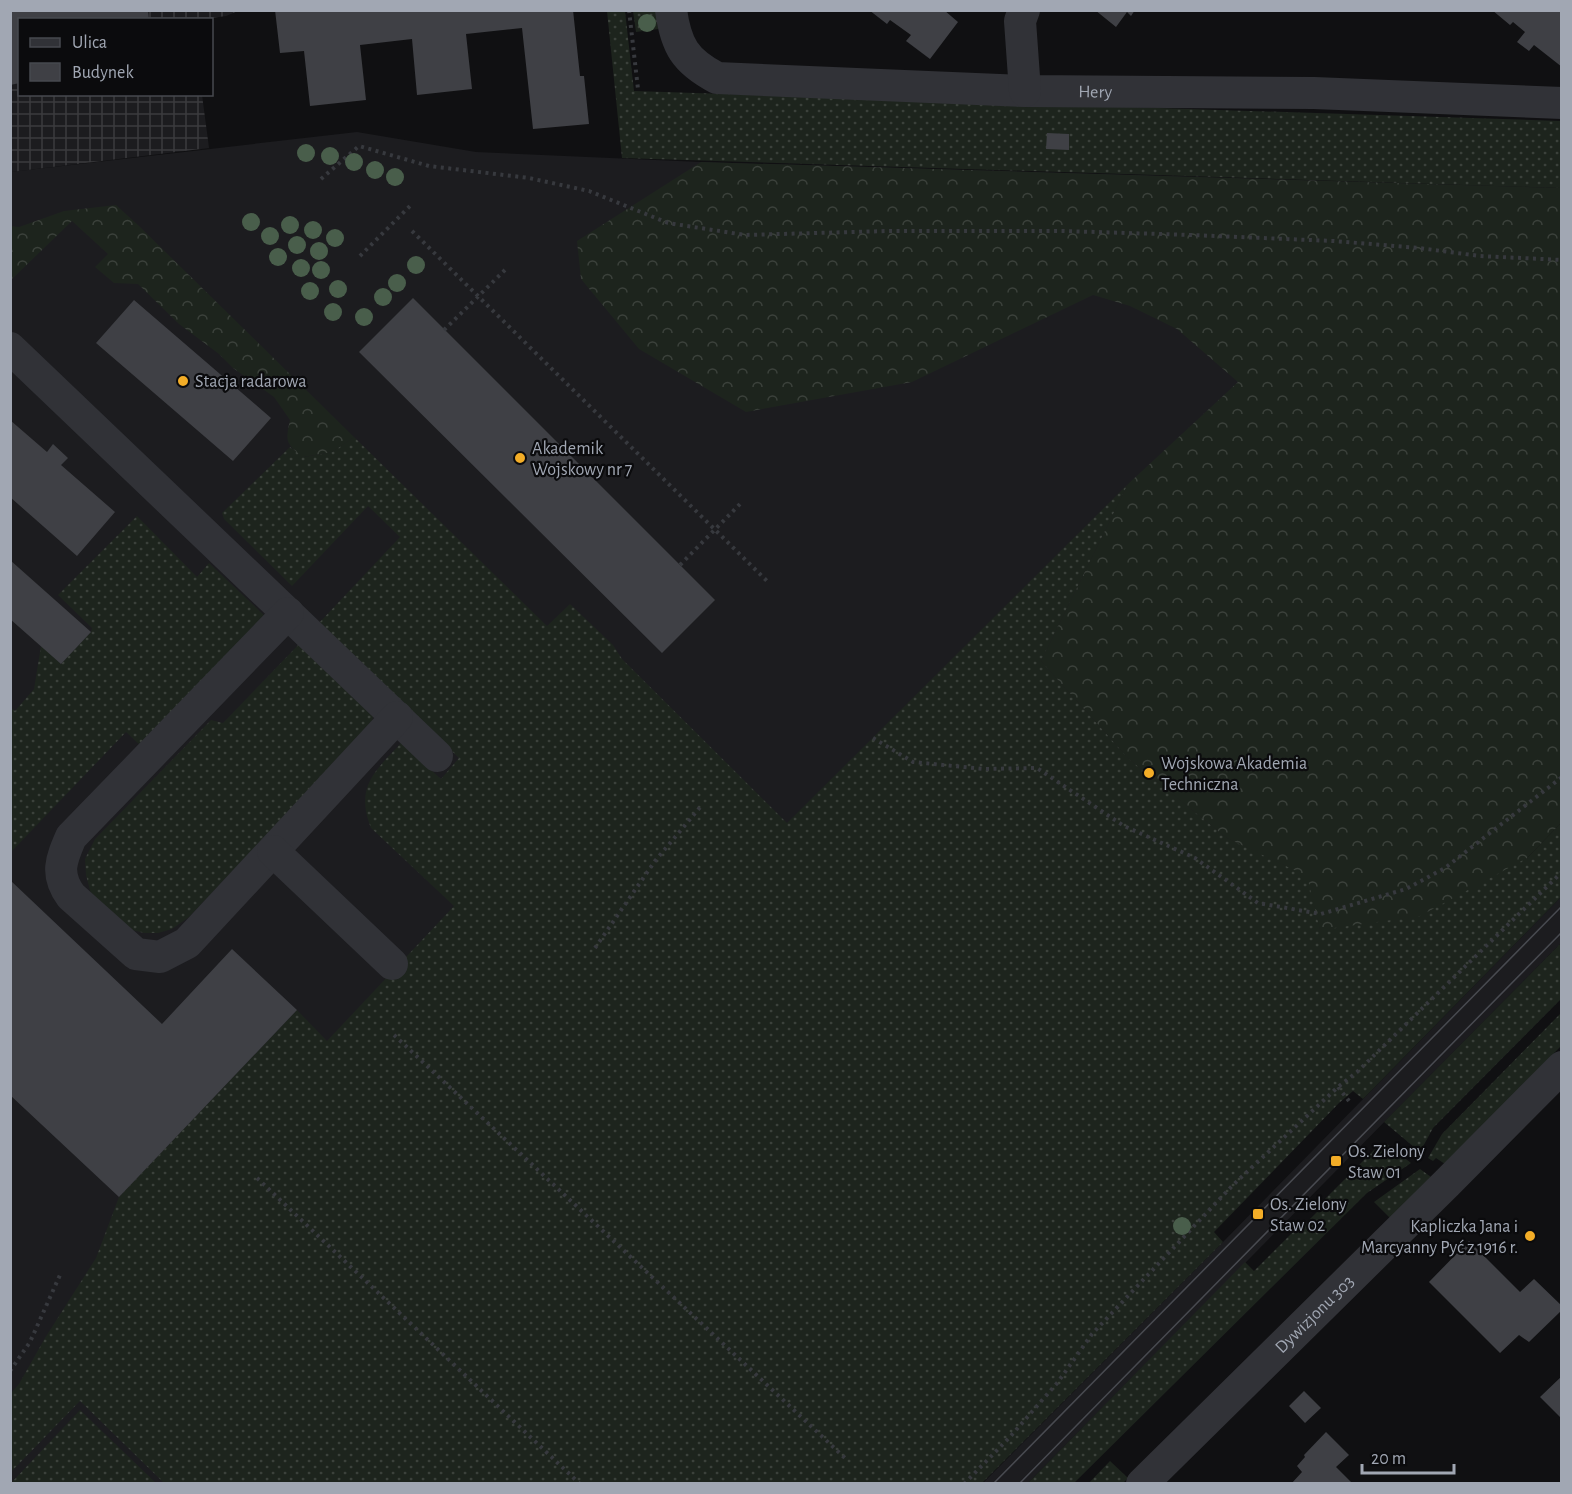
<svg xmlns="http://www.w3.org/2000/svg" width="1572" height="1494" font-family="'Alegreya Sans',sans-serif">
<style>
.built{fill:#1c1c1f}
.industrial{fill:url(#industrial-grid)}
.grass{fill:url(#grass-dots)}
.forest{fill:url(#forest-crowns)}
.building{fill:#3f4045}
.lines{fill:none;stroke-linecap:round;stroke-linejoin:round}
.path{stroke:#37393e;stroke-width:4;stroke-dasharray:3 4.5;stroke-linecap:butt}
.minor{stroke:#313237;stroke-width:32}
.tram{stroke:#484a50;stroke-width:1.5}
.tree{fill:#495e4b}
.poi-dot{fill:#f3ad27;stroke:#0b0b0d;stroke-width:2}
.labels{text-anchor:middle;stroke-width:4.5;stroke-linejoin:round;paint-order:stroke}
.street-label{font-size:18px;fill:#a1a7b3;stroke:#0b0b0d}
.poi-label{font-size:18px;fill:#a1a7b3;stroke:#0b0b0d;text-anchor:start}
</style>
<defs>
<pattern id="industrial-grid" width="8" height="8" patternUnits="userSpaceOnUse" patternTransform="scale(1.5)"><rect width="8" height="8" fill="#1c1c1f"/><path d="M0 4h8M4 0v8" fill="none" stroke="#3a3a3d"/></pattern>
<pattern id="grass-dots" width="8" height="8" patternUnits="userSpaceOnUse" patternTransform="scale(1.5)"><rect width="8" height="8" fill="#1d241d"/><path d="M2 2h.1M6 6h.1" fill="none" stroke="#3b413b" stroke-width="1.8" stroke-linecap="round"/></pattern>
<pattern id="forest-crowns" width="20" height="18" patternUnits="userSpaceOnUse" patternTransform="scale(1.5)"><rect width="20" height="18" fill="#1d241d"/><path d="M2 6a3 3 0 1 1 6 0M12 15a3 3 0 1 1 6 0" fill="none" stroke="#3b413b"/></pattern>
</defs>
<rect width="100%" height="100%" fill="#101012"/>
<path class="built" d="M357,132L476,152L701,162L1561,188V823L267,1483H11L10,172Z
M1561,897V943L1028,1483L982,1484L1223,1242Z"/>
<path class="industrial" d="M10,11H238L226,16L197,20H20V94L202,95L209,148L11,172Z"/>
<path class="grass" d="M607,11H625L634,91L1561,121V188L622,158Z
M633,11H656L658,29L636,32Z
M354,437L547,626L570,604L613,645L622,659L787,823L1128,484L1041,661L1129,759L1227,838L1308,876L1320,930L1527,858L1561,823V897L1363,1099L1353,1091L1339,1103L1214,1232L1223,1242L982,1483H164L80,1401L11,1472V1393L19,1384L45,1338L96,1258L119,1197L297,1010L327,1041L454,906L371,828C355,787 374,772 401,743L441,779L459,758L319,623L400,537L368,506L292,586L224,519L222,513L290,447L304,457L332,452Z
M137,516L197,577L209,563L267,618L143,748L126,732L11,852L10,707L15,711L34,689L41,646L61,664L91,632L92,628L58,595Z
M302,641L369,705L373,717L371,724L189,917L172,929L158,933H144L128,929L91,894L86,875L85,859L95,839L211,720L223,723Z
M1561,943V999L1433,1128L1420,1152L1384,1122Z
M1561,1013V1046L1445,1164L1436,1158L1433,1161L1428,1158L1442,1134Z
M1387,1144L1411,1163L1367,1193L1074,1483H1028L1245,1262L1254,1271L1298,1227L1300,1229L1321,1208L1319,1205L1379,1145Z
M1420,1169L1431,1177L1390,1218L1374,1202Z
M80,1410L156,1483H11Z
M1110,1461L1128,1478L1123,1483L1088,1484Z"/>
<path class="forest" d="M701,162L1561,188V823L1527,858L1420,916L1320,930L1307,876L1227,838L1129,759L1041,661L1128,484L1238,382L1177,329L1130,306L1093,295L912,382L746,412L639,349L581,279L577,241Z
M116,205L138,225L354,437L332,452L303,457C286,444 285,442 290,420L274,397L233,368L219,354L179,324L138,284L114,283L95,267L108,254L72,221L11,280V226L19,227L64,211Z"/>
<path class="building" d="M19,10H148L149,20H20V83L10,85V12Z
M275,10H573L580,76H584L589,124L533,129L522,28L466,34L472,89L417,95L412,39L360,45L366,100L310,106L304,51L280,53Z
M869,10H944L958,22L930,59L906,41L911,35L890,20L887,24Z
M1095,10H1135L1131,16L1127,12L1116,27Z
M1492,10H1562V67L1534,45L1529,51L1517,42L1525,32L1513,22L1510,25Z
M1047,133L1069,134V150L1046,149Z
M413,298L715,600L662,653L359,352Z
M134,300L271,418L233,461L96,343Z
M10,420L47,452L53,444L68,458L61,465L115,512L77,556L10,497Z
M10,560L91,632L61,664L10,619Z
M10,880L162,1024L232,949L297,1010L119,1197L10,1095Z
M1528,1231L1535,1236L1531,1241L1525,1235Z
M1469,1241L1520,1292L1534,1279L1562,1306V1310L1529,1342L1519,1335L1500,1353L1429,1282Z
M1562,1376V1419L1540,1397Z
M1304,1391L1321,1408L1305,1423L1289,1406Z
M1326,1432L1349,1455L1336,1467L1353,1484H1291L1302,1472L1297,1466L1305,1457L1304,1455Z"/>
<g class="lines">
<path class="path" d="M629,10L638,89
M321,179L359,146L429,166L529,178L589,191L668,223L745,235L889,231H1064L1191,235L1334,241L1419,248L1480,256L1562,260
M412,231L768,582
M360,256L410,206
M444,330L506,269
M680,565L741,503
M873,738L913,762L983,769L1037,768L1124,826L1195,858L1258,903L1321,914L1406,889L1445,868L1562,777
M595,948L655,861L702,805
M394,1035L846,1459
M1338,1087L1349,1101
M257,1178L580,1484
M10,1371L30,1342L60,1275
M964,1484L1009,1438L1058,1382L1092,1334L1233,1185L1338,1087L1357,1072L1562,872"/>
<g class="minor">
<path id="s1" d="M671,10C676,46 685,61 717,78L1025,91L1314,93L1562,103"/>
<path d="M1024,10L1020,21L1025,91"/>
<path d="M10,348L437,756"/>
<path d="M288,613L71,837C61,860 55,874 71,896L136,954L160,957L187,943L397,717"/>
<path d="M273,851L392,964"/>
<path id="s2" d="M1142,1484L1447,1183L1562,1067"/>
</g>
<path class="tram" d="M993,1484L1562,906
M1019,1484L1562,932"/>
</g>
<g class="tree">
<circle cx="647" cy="23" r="9"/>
<circle cx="306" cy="153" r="9"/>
<circle cx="330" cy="156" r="9"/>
<circle cx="354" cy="162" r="9"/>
<circle cx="375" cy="170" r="9"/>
<circle cx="395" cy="177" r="9"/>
<circle cx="251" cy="222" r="9"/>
<circle cx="290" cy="225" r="9"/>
<circle cx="313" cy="230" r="9"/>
<circle cx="270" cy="236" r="9"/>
<circle cx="335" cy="238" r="9"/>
<circle cx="297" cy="245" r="9"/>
<circle cx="319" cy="251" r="9"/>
<circle cx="278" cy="257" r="9"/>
<circle cx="416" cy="265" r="9"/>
<circle cx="301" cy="268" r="9"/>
<circle cx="321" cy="270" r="9"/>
<circle cx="397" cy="283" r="9"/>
<circle cx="338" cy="289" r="9"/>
<circle cx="310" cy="291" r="9"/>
<circle cx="383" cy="297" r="9"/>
<circle cx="333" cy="312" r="9"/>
<circle cx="364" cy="317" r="9"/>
<circle cx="1182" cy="1226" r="9"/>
</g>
<g class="poi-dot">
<circle cx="183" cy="381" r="6"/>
<circle cx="520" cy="458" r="6"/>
<circle cx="1149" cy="773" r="6"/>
<rect x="1330" y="1155" width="12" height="12" rx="3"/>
<rect x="1252" y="1208" width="12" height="12" rx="3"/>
<circle cx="1530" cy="1236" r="6"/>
</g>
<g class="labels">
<g class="street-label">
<text dy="6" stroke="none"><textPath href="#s1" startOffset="465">Hery</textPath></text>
<text dy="6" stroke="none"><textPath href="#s2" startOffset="242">Dywizjonu 303</textPath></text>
</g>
<g class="poi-label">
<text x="195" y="387">Stacja radarowa</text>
<text x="532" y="454">Akademik<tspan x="532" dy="21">Wojskowy nr 7</tspan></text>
<text x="1161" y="769">Wojskowa Akademia<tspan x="1161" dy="21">Techniczna</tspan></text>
<text x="1348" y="1157">Os. Zielony<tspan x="1348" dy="21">Staw 01</tspan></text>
<text x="1270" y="1210">Os. Zielony<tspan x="1270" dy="21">Staw 02</tspan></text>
<text x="1518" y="1232" text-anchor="end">Kapliczka Jana i<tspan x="1518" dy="21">Marcyanny Pyć z 1916 r.</tspan></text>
</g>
</g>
<rect width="1572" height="1494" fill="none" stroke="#a1a7b3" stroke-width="24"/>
<rect x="18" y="18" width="195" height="78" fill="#0b0b0d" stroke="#47494f" stroke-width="1.5"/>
<rect x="30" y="38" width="30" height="9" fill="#313237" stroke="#47494f" stroke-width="1.5"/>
<text x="72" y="48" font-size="18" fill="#a1a7b3">Ulica</text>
<rect x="30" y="63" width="30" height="18" fill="#3f4045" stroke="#47494f" stroke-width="1.5"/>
<text x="72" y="78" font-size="18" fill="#a1a7b3">Budynek</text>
<path d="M1362 1464v9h92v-9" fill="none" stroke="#a1a7b3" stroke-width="3"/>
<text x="1371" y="1464" font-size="18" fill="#a1a7b3" stroke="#0b0b0d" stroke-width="4.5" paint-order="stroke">20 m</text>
</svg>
